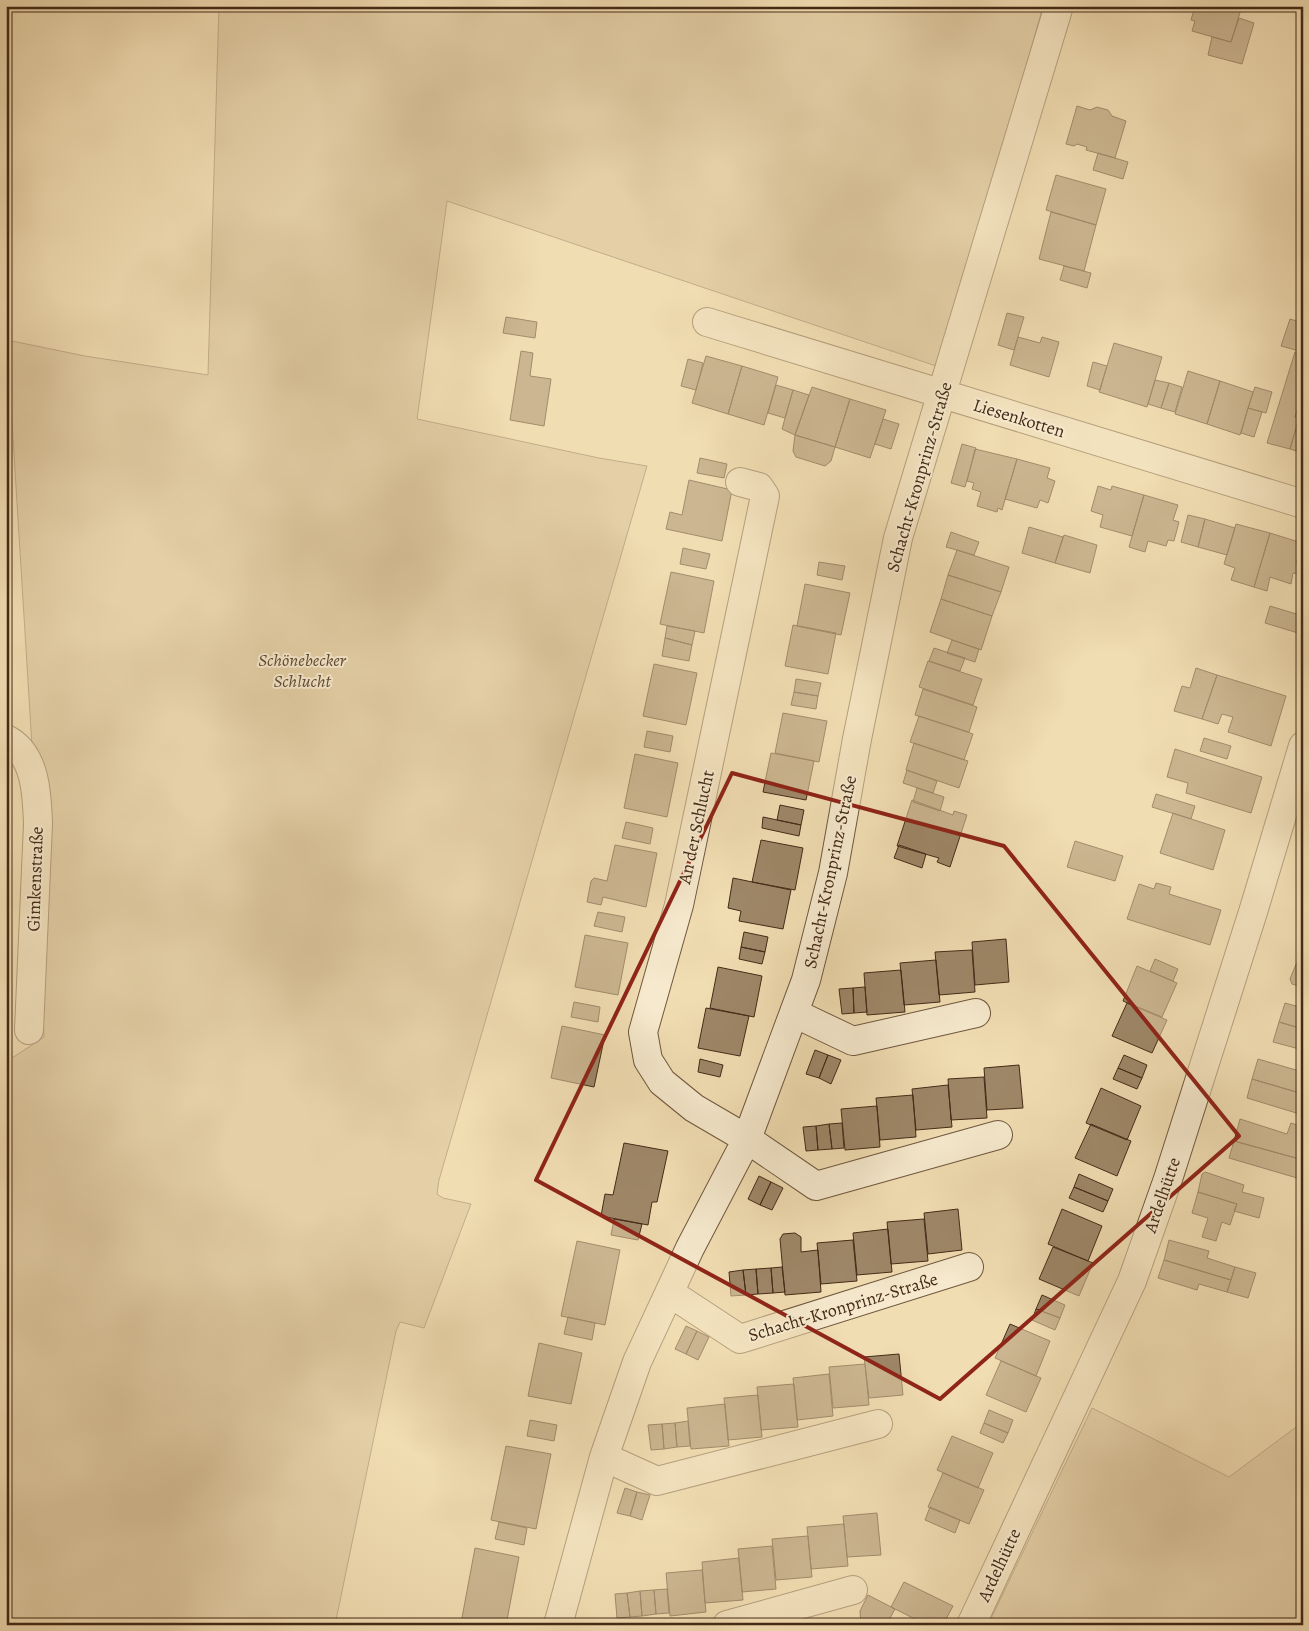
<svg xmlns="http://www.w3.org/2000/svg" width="1309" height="1631" font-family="Alegreya,serif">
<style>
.green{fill:#d4bf98;stroke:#8c7458}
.building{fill:#9e8768;stroke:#442a17}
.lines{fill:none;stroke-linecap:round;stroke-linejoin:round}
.minor-casing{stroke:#6f573e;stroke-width:30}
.minor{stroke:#f6e9cd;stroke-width:28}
.marked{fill:none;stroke:#8f2418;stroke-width:4;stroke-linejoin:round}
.labels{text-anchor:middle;stroke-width:4;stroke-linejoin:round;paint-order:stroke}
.street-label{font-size:18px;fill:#442a17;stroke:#f6e9cd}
.park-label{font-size:18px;font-style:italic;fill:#614831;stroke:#f6e9cd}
</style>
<rect width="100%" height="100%" fill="#f1ddb2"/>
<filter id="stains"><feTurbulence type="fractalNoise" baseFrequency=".004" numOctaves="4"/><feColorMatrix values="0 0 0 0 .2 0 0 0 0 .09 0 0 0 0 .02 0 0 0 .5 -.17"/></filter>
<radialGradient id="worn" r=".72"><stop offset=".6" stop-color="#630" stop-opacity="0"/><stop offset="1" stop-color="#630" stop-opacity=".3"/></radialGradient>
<path class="green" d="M219,6H1043L942,368L447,201L417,419L599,458L647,466L439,1180L437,1194L443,1198L471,1204L424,1328L400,1322L396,1331L335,1625H6V1062L44,1037L32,746L7,340L85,356L208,375Z
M1092,1408L1229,1477L1303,1422V1625H988Z"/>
<path class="building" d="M27,6H83V9L27,11Z
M1195,6H1242L1231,42L1192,31L1195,21L1191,20Z
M1239,18L1254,23L1242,64L1208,55L1212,37L1231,42Z
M1077,106L1090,110L1097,107L1108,110L1112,116L1126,121L1115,158L1086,150L1087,147L1077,144L1074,146L1066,144Z
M1098,153L1128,162L1123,179L1093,170Z
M1056,175L1106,189L1096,225L1046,210Z
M1051,212L1096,225L1084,271L1039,259Z
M1064,266L1091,273L1087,288L1060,280Z
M1007,313L1024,317L1014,350L998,345Z
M506,317L537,322L535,338L503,333Z
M1290,319L1303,323V352L1281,346Z
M1018,337L1040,343L1042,337L1059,342L1049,377L1010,365Z
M1114,343L1162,357L1147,407L1099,392Z
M521,351L533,353L530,376L551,379L544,426L510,420Z
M1295,352L1303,354V390L1295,417L1299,418L1290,449L1267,443Z
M706,356L742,366L728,414L692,403Z
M688,359L703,363L696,390L681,386Z
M1093,362L1107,366L1100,390L1087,386Z
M742,366L778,377L764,425L728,414Z
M1188,371L1220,381L1207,424L1175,414Z
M1155,380L1169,383L1161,408L1148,404Z
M1220,381L1253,392L1240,435L1207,424Z
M1169,383L1182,387L1175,412L1161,408Z
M776,385L793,390L785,418L768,413Z
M812,387L850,399L835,447L795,435Z
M1255,387L1272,392L1266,413L1248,408Z
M793,390L809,395L795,435L782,429Z
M1303,390V453L1290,449L1299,418L1295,417Z
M850,399L886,410L870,458L835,447Z
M1248,408L1262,412L1254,437L1241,433Z
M883,419L899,424L891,449L875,444Z
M795,435L835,447L831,461L825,466L796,457L793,451Z
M962,444L976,448L965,487L951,483Z
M975,449L1017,459L1002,510L998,508L997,512L977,506L981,492L972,489L974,483L967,481Z
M700,458L727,464L724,478L697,473Z
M1017,459L1050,468L1047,478L1055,481L1048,503L1040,500L1037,508L1005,499Z
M689,480L732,490L722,541L666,529L670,512L682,515Z
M1098,486L1111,490L1112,486L1144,495L1132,536L1100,527L1103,515L1091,511Z
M1144,495L1178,505L1173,520L1179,522L1174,541L1168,540L1166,546L1148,541L1145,552L1129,547Z
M1188,515L1205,519L1198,547L1181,542Z
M1205,519L1235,528L1227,555L1198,547Z
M1236,524L1270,533L1254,587L1231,580L1235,568L1224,564Z
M1029,527L1063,537L1055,563L1022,553Z
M951,532L979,542L974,555L946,547Z
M1270,533L1302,543L1296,563L1303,564V574L1293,573L1291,584L1270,577L1267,591L1254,587Z
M1064,535L1097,545L1090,573L1055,563Z
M683,548L710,554L706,569L680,564Z
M957,550L1009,567L1001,592L948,575Z
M819,562L845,566L842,580L817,575Z
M671,572L714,581L704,633L660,624Z
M948,575L1001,592L992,616L941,599Z
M805,584L850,593L841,635L797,626Z
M941,599L992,616L981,650L930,632Z
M1270,606L1303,616L1298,633L1265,623Z
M793,625L836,633L828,674L785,666Z
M667,626L695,631L692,645L665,638Z
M665,638L692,645L689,661L662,656Z
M952,640L979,649L975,662L947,653Z
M934,648L965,658L960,671L929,661Z
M928,661L982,679L973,705L919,687Z
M654,664L697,673L686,725L643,716Z
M1196,668L1217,675L1202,719L1174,711L1182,686L1190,688Z
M1217,675L1286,696L1271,746L1228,732L1233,717L1222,714L1218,724L1202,719Z
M796,679L821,683L818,696L794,692Z
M923,689L977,707L969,732L915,715Z
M794,692L818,696L816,709L791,705Z
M783,713L827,721L819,762L775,753Z
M919,716L973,734L964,760L910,742Z
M647,731L673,736L670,752L644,747Z
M1204,738L1231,746L1227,759L1200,751Z
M914,743L968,761L959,788L906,770Z
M1175,749L1262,777L1251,813L1186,793L1188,783L1167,777Z
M771,753L814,761L806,800L763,792Z
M635,754L678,763L667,817L624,808Z
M907,770L937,781L933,793L903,783Z
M917,788L944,797L940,811L913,802Z
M1156,794L1195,806L1191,819L1152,807Z
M912,800L953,815L954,811L967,815L950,867L937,862L939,858L897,846Z
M780,805L804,810L801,825L777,820Z
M1173,813L1225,830L1213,870L1160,853Z
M763,817L801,825L799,836L762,828Z
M626,822L653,828L650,844L622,838Z
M761,840L803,848L795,890L752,882Z
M1075,841L1123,856L1115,881L1067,867Z
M615,845L657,853L646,907L603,897L601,905L587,902L591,881L594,878L607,881Z
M899,845L926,854L922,868L894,858Z
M733,878L791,890L783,929L739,921L741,911L728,908Z
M1156,883L1171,887L1169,894L1221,910L1210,945L1127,919L1139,884L1154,889Z
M598,912L625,917L622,932L594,926Z
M744,932L768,937L765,952L741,947Z
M585,935L628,943L618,995L575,987Z
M1006,939L1009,982L975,985L972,942Z
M741,947L765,952L762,964L739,959Z
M972,950L975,992L939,995L935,952Z
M1155,959L1178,969L1173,981L1150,971Z
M936,960L940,1002L904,1005L900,963Z
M1297,962L1303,964V985L1299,986L1292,984L1290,979Z
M1137,966L1177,983L1162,1017L1123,1001Z
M718,967L762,976L754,1017L710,1008Z
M901,970L905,1012L867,1015L864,973Z
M865,987L867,1012L854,1013L853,988Z
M853,988L854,1013L842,1014L839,989Z
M574,1002L600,1007L598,1022L571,1017Z
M1127,1003L1167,1020L1152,1053L1112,1036Z
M1285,1003L1303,1008V1029L1279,1022Z
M706,1008L749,1016L740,1056L698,1048Z
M1279,1022L1303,1029V1050L1273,1042Z
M562,1026L605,1035L594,1087L551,1078Z
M815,1050L828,1055L819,1078L806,1074Z
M828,1055L841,1060L831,1084L819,1078Z
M1124,1055L1147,1065L1142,1078L1118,1068Z
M700,1059L723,1065L720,1077L698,1072Z
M1258,1059L1303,1072V1094L1252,1079Z
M1019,1065L1023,1108L987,1110L984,1068Z
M1118,1068L1142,1078L1137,1089L1113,1079Z
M984,1077L987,1118L951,1120L948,1079Z
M1252,1079L1303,1094V1115L1247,1098Z
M948,1085L952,1127L916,1130L912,1089Z
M1101,1088L1141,1106L1127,1140L1086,1123Z
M913,1095L916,1137L880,1140L876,1098Z
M877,1106L880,1147L845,1150L841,1109Z
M1240,1119L1287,1134L1291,1123L1303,1127V1160L1234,1141Z
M842,1123L844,1148L832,1149L829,1124Z
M829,1124L832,1149L818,1150L816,1126Z
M1091,1124L1131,1141L1117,1176L1075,1158Z
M816,1126L818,1150L806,1151L803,1127Z
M1234,1141L1303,1160L1297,1178L1229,1158Z
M624,1143L668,1151L657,1202H652L648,1225L601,1216L605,1194L613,1195Z
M1205,1172L1244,1185L1242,1192L1264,1198L1259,1218L1234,1211L1237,1204L1198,1192L1202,1174Z
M1079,1174L1113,1189L1108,1201L1074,1187Z
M759,1176L771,1182L760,1205L748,1199Z
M771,1182L783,1188L772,1210L760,1205Z
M1074,1187L1108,1201L1103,1212L1069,1198Z
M1198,1192L1237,1204L1230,1225L1222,1222L1216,1241L1202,1237L1208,1218L1192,1213Z
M958,1209L962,1250L928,1254L924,1213Z
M1062,1209L1102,1226L1088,1261L1048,1244Z
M614,1219L642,1224L638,1240L611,1235Z
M924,1219L928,1261L891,1264L887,1222Z
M888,1229L892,1272L857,1275L853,1233Z
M795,1233L801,1237V1252L818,1250L821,1292L785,1295L780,1239L783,1234Z
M853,1240L857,1281L821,1284L817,1243Z
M1169,1240L1209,1251L1207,1258L1235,1267L1231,1280L1164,1260Z
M577,1241L620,1250L605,1325L561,1316Z
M1053,1247L1093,1263L1079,1296L1039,1279Z
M1164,1260L1231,1280L1227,1292L1199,1284L1197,1290L1158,1278Z
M782,1267L785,1292L773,1293L771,1268Z
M1235,1267L1256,1273L1248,1298L1227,1292Z
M771,1268L773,1293L758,1294L756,1269Z
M756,1269L758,1294L746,1295L743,1270Z
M743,1270L746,1295L731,1296L729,1272Z
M1042,1295L1065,1305L1060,1318L1036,1309Z
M1036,1309L1060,1318L1055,1330L1032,1320Z
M568,1317L595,1323L592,1340L564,1334Z
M1010,1324L1050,1341L1036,1376L995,1358Z
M686,1326L697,1331L686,1354L675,1349Z
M697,1331L709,1337L698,1360L686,1354Z
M539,1343L582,1353L571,1404L528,1396Z
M899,1354L903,1395L869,1398L864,1357Z
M1001,1361L1041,1378L1026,1412L986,1395Z
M865,1364L869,1405L833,1408L829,1367Z
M829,1374L833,1416L797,1420L793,1378Z
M794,1384L798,1427L761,1430L757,1387Z
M758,1395L762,1437L728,1440L724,1398Z
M725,1404L729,1446L691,1449L687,1408Z
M989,1410L1013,1420L1008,1433L984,1423Z
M530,1420L557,1425L554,1441L527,1436Z
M688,1421L690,1446L677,1447L675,1423Z
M675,1423L677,1447L664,1449L662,1424Z
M984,1423L1008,1433L1003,1443L980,1433Z
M662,1424L664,1449L651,1450L648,1425Z
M952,1436L993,1453L978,1488L937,1470Z
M506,1446L551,1454L536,1529L491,1520Z
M943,1473L984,1490L969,1524L928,1507Z
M625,1488L637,1492L630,1516L617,1513Z
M637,1492L650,1495L642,1520L630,1516Z
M930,1507L960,1520L955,1533L925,1520Z
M877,1513L881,1555L847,1557L843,1516Z
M499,1522L527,1528L524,1545L495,1539Z
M844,1524L848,1566L811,1569L807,1527Z
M808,1536L812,1577L776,1580L772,1539Z
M772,1546L776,1589L742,1592L738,1549Z
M475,1548L519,1557L506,1625L461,1623Z
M739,1558L743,1600L705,1603L702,1562Z
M702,1570L706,1612L670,1616L666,1573Z
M904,1582L953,1606L943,1625H927L891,1607Z
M667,1589L669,1613L656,1614L654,1590Z
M654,1590L656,1614L642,1616L640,1591Z
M640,1591L642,1616L630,1617L627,1593Z
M627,1593L630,1617L617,1618L615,1594Z
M868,1595L895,1609L889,1620L890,1625H861L860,1611Z"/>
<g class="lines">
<g class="minor-casing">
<path id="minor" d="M707,322L1303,504
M740,482L759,487L765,496L679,905L643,1032L648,1060L662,1082L694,1108L747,1139L816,1186L998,1135
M6,739C36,754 37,795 38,824L29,1030
M794,1013L853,1041L976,1013
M670,1293L740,1339L969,1267
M604,1457L657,1481L878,1424
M558,1625L604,1457L637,1362L690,1248L747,1139L806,980L833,873L857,739L898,538L1059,6
M727,1625L853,1590
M971,1625L1132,1281L1168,1179L1253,912L1303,746"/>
</g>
<use href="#minor" class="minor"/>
</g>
<path d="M0 0H1309V1631H0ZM732,773L1004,846L1239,1136L940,1399L536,1180Z" fill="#f1ddb2" fill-opacity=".55" fill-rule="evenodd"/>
<path class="marked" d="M732,773L1004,846L1239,1136L940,1399L536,1180Z"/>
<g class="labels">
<g class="street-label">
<text transform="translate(1019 418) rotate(17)" y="6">Liesenkotten</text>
<text transform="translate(919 477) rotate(-74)" y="6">Schacht-Kronprinz-Straße</text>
<text transform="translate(696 827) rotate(-78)" y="6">An der Schlucht</text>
<text transform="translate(830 872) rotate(-78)" y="6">Schacht-Kronprinz-Straße</text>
<text transform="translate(35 879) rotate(-88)" y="6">Gimkenstraße</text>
<text transform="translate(1162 1195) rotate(-71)" y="6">Ardelhütte</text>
<text transform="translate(843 1307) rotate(-17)" y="6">Schacht-Kronprinz-Straße</text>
<text transform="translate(999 1565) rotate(-65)" y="6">Ardelhütte</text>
</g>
<g class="park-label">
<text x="302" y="666">Schönebecker<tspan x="302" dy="21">Schlucht</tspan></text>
</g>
</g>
<rect width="1309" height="1631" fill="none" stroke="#f1ddb2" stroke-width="25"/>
<rect x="8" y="8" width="1294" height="1616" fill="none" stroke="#442a17" stroke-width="2.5"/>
<rect x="12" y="12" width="1284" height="1606" fill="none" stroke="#442a17"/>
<rect width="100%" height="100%" filter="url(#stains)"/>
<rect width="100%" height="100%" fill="url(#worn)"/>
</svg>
